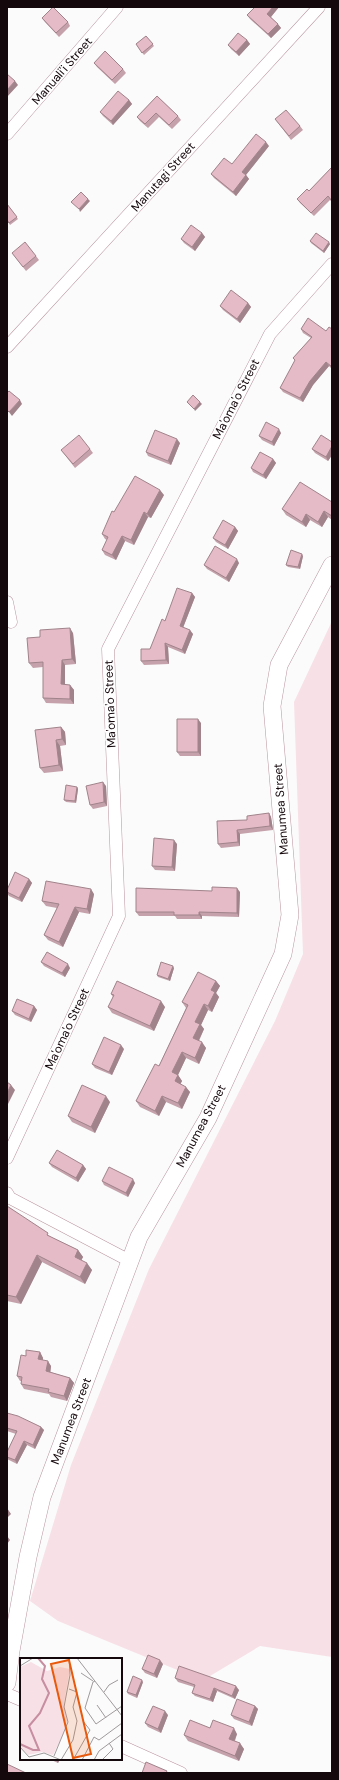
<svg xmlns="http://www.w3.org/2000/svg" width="339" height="1780" font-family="'DM Sans',sans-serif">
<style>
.green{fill:#f8e0e7}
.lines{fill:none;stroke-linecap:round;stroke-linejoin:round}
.street-casing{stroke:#ba949f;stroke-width:13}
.secondary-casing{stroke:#ba949f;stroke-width:18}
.street{stroke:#fff;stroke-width:12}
.secondary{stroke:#fff;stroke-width:17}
.wall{fill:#c4a1ab}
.shaded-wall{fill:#a0838b}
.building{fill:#e4bbc7;stroke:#a0838b}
.labels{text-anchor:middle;stroke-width:3;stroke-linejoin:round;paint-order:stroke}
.street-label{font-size:12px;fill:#15080c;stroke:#fff}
.inset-river{fill:none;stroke:#c78da0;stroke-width:2}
.inset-road{fill:none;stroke:#9f9a9b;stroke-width:1}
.view{fill:#e8590c;fill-opacity:0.15;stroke:#e8590c;stroke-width:2}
.inset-edge{fill:none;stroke:#15080c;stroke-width:2}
</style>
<rect width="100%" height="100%" fill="#fbfbfb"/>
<path class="green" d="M332,621V1657L260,1646L210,1676H192L58,1621L30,1601L71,1465L149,1269L275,1021L303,954L294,702Z"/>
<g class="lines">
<g class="street-casing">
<path id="street" d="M7,134L117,7
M7,347L319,7
M7,602L11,622
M7,1158L119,916L108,649L270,334L332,264
M7,1193L10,1198L130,1261
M7,1694L21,1700
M121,1746L181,1773"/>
</g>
<g class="secondary-casing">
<path id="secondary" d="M7,1683L11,1651L28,1557L42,1497L139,1237L208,1118L283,954L290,915L272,706L279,665L332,565"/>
</g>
<use href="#street" class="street"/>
<use href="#secondary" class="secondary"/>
</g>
<path class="wall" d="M255,7H279L271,17L281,28L271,38L250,19L247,15Z
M42,18L68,22L70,26L59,37L45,22Z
M146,36L154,46L144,55L136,44Z
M247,40L250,44L239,56L231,49L228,45Z
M94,63L123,69L126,73L115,84L97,67Z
M157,96L178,116L181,120L172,129L159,117L148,128L140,121L137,117Z
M129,100L132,104L113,125L103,116L100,112Z
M275,119L300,126L303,130L291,140Z
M269,146L246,175L249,179L236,196L214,178L211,174Z
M332,167V202L330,200L314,216L300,203L297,199L309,191Z
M7,204L18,219L10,225L7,220Z
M202,233L205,237L195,251L184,243L181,239Z
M310,241L330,244L324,253L311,243Z
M12,253L36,256L39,260L26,271Z
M248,303L251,307L240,323L223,310L220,306Z
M301,329L326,331L332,329V369L329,366L313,385L303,402L283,392L280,388L295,361L293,358L311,338L303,333Z
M281,433L274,446L262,440L259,436Z
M332,442V455L328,461L315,453L312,449Z
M180,443L171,465L148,456L146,452Z
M90,449L93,453L75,468L61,450Z
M273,459L276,463L266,479L253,472L251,468Z
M164,495L151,518L148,517L134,545L125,541L116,560L105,555L102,550L107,540L105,539L102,534L114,512Z
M332,502V520L328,517L322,527L310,520L306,527L286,515L282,509Z
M235,527L238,531L228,549L216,542L213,538Z
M303,556L300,569L288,567L286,565Z
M239,563L229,582L207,569L204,565Z
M192,593L195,597L183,628L193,634L185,654L168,647L169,664L144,665L141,661L150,649L165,621Z
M73,633L76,664L65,665V685H70L74,690V704L46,703L43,698V667L33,668L29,663Z
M201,723V756H180L177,752Z
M61,727L65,732L66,745L60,746L63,771L44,773L40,768Z
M106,786L107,806L93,809L90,805Z
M77,787L78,789L76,803L66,802L64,800Z
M269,813L271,817L273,830L240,834V846L221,848L218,844L247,820Z
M177,844L175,871L155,870L152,866Z
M29,879L32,883L22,902L9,896L7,893V890Z
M240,892L239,917L202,916V919H177L175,916H139L136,912Z
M94,894L90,914L79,912L63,947L48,940L44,935L57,908L46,906L42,901Z
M41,962L70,968L65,977L44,966Z
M174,968L170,981L158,977L157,975Z
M216,981L220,986L216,993L219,997L212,1012L208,1010L201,1025L204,1029L199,1041L206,1048L199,1064L186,1058L178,1075L182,1081L180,1084L190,1092L182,1109L166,1102L159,1116L140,1107L136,1101L159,1066L186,1008L182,1002Z
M111,994L165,1007L154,1031L112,1013L108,1007L113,997Z
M34,1006L37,1010L31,1022L15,1015L12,1011Z
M124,1049L112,1075L95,1068L92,1064Z
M110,1102L95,1133L72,1122L68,1116Z
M49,1163L83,1165L86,1169L78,1182L52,1167Z
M102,1181L135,1183L128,1197L104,1185Z
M7,1206L51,1237L78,1250L83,1257L81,1261L92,1270L85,1284L42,1262L21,1304L7,1301Z
M40,1352L43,1358V1360L51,1366L50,1372L70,1378L74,1383L67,1401L51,1397L49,1394L24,1389L21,1384V1381H20L17,1376L26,1356Z
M7,1413L41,1427L44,1430L35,1449L27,1445L17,1464L7,1459V1452L16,1434L7,1431Z
M163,1664L157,1678L145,1673L142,1669Z
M175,1678L239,1690L235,1699L217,1691L213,1702L195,1696L192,1693L194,1687L178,1682Z
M143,1682L137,1698L128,1694L127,1692Z
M255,1706L258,1709L252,1726L234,1719L231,1715Z
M168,1715L161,1733L148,1727L145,1723Z
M237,1734L235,1741L244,1749L239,1761L188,1741L184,1735Z
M49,1759H60L58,1763Z"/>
<path class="shaded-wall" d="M273,7H279L270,18L267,14Z
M278,24L281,28L271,38L268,34Z
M247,40L250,44L239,56L236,52Z
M15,81L18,85L7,97V90Z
M129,100L132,104L113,125L111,121Z
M266,142L269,146L245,176L242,172Z
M246,175L249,179L236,196L233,192Z
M88,199L90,201L80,212L79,209Z
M202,233L205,237L195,251L192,247Z
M329,242L330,244L324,253L323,251Z
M248,303L251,307L240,323L237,319Z
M326,362L329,366L313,385L303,402L300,398L310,381Z
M20,400L22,404L12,416L9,412Z
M200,402L202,404L195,411L194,409Z
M279,429L281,433L274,446L272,442Z
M177,439L180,443L171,465L168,461Z
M332,446V455L328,461L326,457Z
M273,459L276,463L266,479L263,475Z
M160,490L164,495L151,518L147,514Z
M324,511L328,517L322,527L318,522Z
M144,512L148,517L134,545L131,540Z
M306,514L310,520L306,527L302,522Z
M235,527L238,531L228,549L225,545Z
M122,536L125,541L116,560L112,555Z
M302,554L303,556L300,569L298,567Z
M237,559L239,563L229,582L226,578Z
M192,593L195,597L182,630L180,626Z
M70,628L73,633L76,664L72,659Z
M190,630L193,634L185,654L182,650Z
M165,643L168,647L169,664L166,660Z
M62,660L65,665V690L61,684Z
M70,685L74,690V704L70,699Z
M198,719L201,723V756L198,752Z
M61,727L65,732L66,745L62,739Z
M56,740L60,746L63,771L59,765Z
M103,782L106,786L107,806L104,802Z
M77,787L78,789L76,803L75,801Z
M269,813L271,817L273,830L270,826Z
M237,830L240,834V846L238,842Z
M174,840L177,844L175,871L172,867Z
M29,879L32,883L22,902L19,898Z
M237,888L240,892L239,917L237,913Z
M91,889L94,894L90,914L87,909Z
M75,907L79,912L63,947L59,942Z
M199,912L202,916V919L199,915Z
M68,964L70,968L65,977L62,973Z
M173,966L174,968L170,981L168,979Z
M216,981L220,986L216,993L219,997L212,1012L208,1006L211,990Z
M161,1001L165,1007L154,1031L150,1026Z
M204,1004L208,1010L201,1025L204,1029L197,1044L193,1038L195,1022Z
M34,1006L37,1010L31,1022L29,1019Z
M202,1042L206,1048L199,1064L195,1058Z
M121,1045L124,1049L112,1075L109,1072Z
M182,1052L186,1058L178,1075L182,1081L179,1087L175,1081L172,1072Z
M11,1085L15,1090L7,1106V1093Z
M186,1087L190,1092L182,1109L178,1103Z
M106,1096L110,1102L95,1133L91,1127Z
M162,1096L166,1102L159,1116L155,1111Z
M83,1165L86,1169L78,1182L76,1178Z
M133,1179L135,1183L128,1197L126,1193Z
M78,1250L83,1257L79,1264L75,1257Z
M37,1255L42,1262L21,1304L16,1297Z
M87,1263L92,1270L85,1284L80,1277Z
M40,1352L43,1358L42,1364L38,1359Z
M48,1361L51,1366L50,1376L46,1371Z
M70,1378L74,1383L67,1401L64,1396Z
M41,1427L44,1430L35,1449L33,1445Z
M24,1441L27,1445L17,1464L15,1460Z
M7,1508L11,1514L7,1518Z
M7,1536L10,1540L7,1544Z
M160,1660L163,1664L157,1678L154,1674Z
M142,1680L143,1682L137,1698L136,1695Z
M236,1686L239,1690L235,1699L232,1696Z
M214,1688L217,1691L213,1702L210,1699Z
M255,1706L258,1709L252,1726L249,1722Z
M165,1711L168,1715L161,1733L158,1729Z
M234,1728L237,1734L233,1744L229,1739Z
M240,1743L244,1749L239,1761L235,1756Z
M55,1759H60L58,1763Z"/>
<path class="building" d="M53,7L68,22L56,33L42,18Z
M255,7H273L267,14L278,24L268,34L247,15Z
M238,33L247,40L236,52L228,45Z
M146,36L153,44L142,53L136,44Z
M105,51L123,69L112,80L94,63Z
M7,74L15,81L7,90Z
M118,91L129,100L111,121L100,112Z
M157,96L178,116L169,125L156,113L145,124L137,117Z
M286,110L300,126L289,136L275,119Z
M256,134L266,142L242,172L246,175L233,192L211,174L224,158L232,164Z
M332,167V201L328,196L311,213L297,199L307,189L309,191Z
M81,192L88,199L79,209L71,202Z
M7,204L17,217L9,223L7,220Z
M191,225L202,233L192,247L181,239Z
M316,233L329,242L323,251L310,241Z
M25,242L36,256L23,267L12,253Z
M231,290L248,303L237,319L220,306Z
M308,318L326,331L329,327L332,329V367L326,362L310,381L300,398L280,388L295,360L293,358L312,337L301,329Z
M9,391L20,400L9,412L7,410V393Z
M193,395L200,402L194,409L187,402Z
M266,422L279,429L272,442L259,436Z
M155,430L177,439L168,461L146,452Z
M79,435L90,449L73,464L61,450Z
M321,435L332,442V446L326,457L312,449Z
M260,452L273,459L263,475L251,468Z
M135,476L160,490L147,514L144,512L131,540L122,536L112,555L102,550L108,537L102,534L112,511L114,512Z
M300,482L332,502V516L324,511L318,522L306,514L302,522L282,509Z
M223,520L235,527L225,545L213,538Z
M215,546L237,559L226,578L204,565Z
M291,550L302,554L298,567L286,565Z
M177,588L192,593L180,626L190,630L182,650L165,643L166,660L141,661V649H150L162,619L165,621Z
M70,628L72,659L62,660L61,684L70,685V699L43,698V662L29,663L27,638L40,637V630Z
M177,719H198V752H177Z
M61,727L62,739L56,740L59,765L40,768L35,730Z
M103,782L104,802L90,805L86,786Z
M66,785L77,787L75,801L64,800Z
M269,813L270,826L237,830L238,842L218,844L217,821L247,820V816Z
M154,838L174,840L172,867L152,866Z
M15,872L29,879L19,898L7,892V890Z
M46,881L91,889L87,909L75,907L59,942L44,935L59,904L42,901Z
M212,887L237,888V913L199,912V915H174V912H136V888L212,891Z
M47,952L68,964L62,973L41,962Z
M161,962L173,966L168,979L157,975Z
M198,972L216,981L211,990L215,992L208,1006L204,1004L195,1022L200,1024L193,1038L202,1042L195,1058L182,1052L172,1072L178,1075L175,1081L186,1087L178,1103L162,1096L155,1111L136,1101L155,1064L159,1066L188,1005L182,1002Z
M117,981L161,1001L150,1026L108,1007L114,995L111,994Z
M17,999L34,1006L29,1019L12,1011Z
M104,1037L121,1045L109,1072L92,1064Z
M7,1082L11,1085L7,1093Z
M82,1085L106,1096L91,1127L68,1116Z
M57,1150L83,1165L76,1178L49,1163Z
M109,1167L133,1179L126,1193L102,1181Z
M7,1206L48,1233L47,1235L78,1250L75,1257L87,1263L80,1277L37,1255L16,1297L7,1295Z
M26,1350L40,1352L38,1359L48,1361L46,1371L70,1378L64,1396L48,1392L49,1389L21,1384L22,1377L17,1376L21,1355L26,1356Z
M7,1413L18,1416L41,1427L33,1445L24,1441L15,1460L7,1457V1452L17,1431L7,1428Z
M148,1655L160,1660L154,1674L142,1669Z
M179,1666L236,1686L232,1696L214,1688L210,1699L192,1693L195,1685L175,1678Z
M133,1676L142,1680L136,1695L127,1692Z
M237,1699L255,1706L249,1722L231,1715Z
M153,1706L165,1711L158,1729L145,1723Z
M190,1720L210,1728L213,1720L234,1728L229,1739L240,1743L235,1756L184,1735Z
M146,1762L167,1771L166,1773H142Z
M7,1764L26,1773H7Z"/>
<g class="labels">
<g class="street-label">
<text transform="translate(62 71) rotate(-49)" y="4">Manuali'i Street</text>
<text transform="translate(163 177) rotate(-48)" y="4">Manutagi Street</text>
<text transform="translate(236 399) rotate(-63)" y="4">Ma'oma'o Street</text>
<text transform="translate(110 704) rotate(-92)" y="4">Ma'oma'o Street</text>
<text transform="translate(281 809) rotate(-94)" y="4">Manumea Street</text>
<text transform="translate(67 1029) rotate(-65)" y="4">Ma'oma'o Street</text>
<text transform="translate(201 1126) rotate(-62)" y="4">Manumea Street</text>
<text transform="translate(71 1421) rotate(-69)" y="4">Manumea Street</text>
</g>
</g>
<g transform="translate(20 1658)">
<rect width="102" height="102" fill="#fbfbfb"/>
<path d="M11,4L27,13L40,9L50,11L44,45L47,62L44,75L33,97L22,94L8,97L0,89V9Z" fill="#f8e0e7"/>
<path d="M21,26L33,29V37L22,69L27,74L25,80L27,79L29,82L26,91L20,89V93L13,96L14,93L0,88V64L6,46L11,47L12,62L7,65L4,72L16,91L10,77L15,64L17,44L15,42Z" fill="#f8e0e7"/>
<path class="inset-river" d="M0,86L13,92H19L9,68L20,55L29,35L22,21L25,8L18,0"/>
<path class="inset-road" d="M57,0L102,58M0,8L13,0M61,15L73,23M75,23L73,24L65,50L76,66L102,48M84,34L89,27L98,22M77,47L86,60M0,89L9,99L24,95L41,102M34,98L48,64L44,49L50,17L49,0M41,102L53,82L57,63L53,49L57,34L49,31M53,102L70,72L63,63M62,102L74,79L79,82L102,65M74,102L79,93L102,76M82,102L93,91L89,85"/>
<path class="view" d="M49,2L71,96L53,100L31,6Z"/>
<rect width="102" height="102" class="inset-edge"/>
</g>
<rect width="339" height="1780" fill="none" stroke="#15080c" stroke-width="16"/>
</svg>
